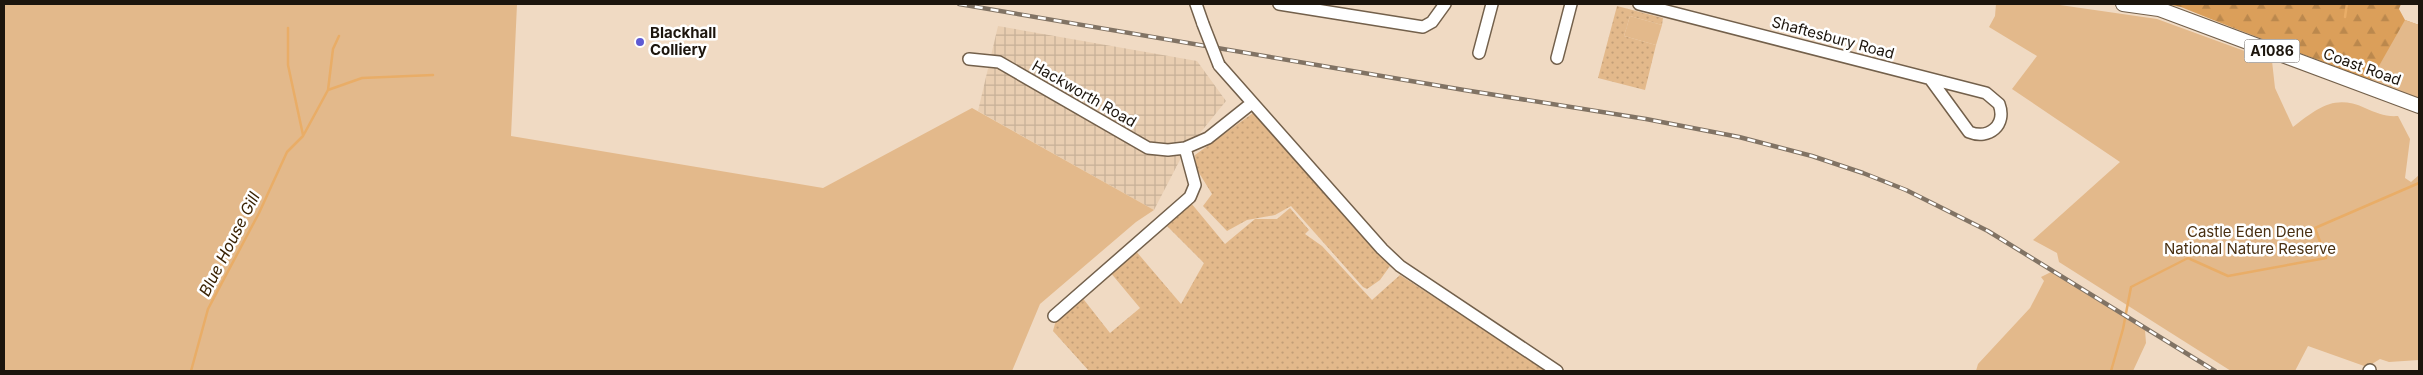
<svg xmlns="http://www.w3.org/2000/svg" width="2423" height="375" font-family="Inter,sans-serif">
<style>
.industrial{fill:url(#industrial-grid)}
.grass{fill:url(#grass-dots)}
.forest{fill:url(#forest-firs)}
.park{fill:#e3b98b}
.lines{fill:none;stroke-linecap:round;stroke-linejoin:round}
.stream{stroke:#e9ad67;stroke-width:2.5}
.minor-casing{stroke:#73604b;stroke-width:14}
.major-casing{stroke:#73604b;stroke-width:16}
.minor{stroke:#fff;stroke-width:11}
.major{stroke:#fff;stroke-width:14}
.rail-casing{stroke:#817364;stroke-width:4.5}
.rail{stroke:#fff;stroke-width:2.5;stroke-dasharray:8;stroke-linecap:butt}
.minor-bridge-casing{stroke:#73604b;stroke-width:14;stroke-linecap:butt}
.minor-bridge{stroke:#fff;stroke-width:11}
.poi-dot{fill:#5e5ad3;stroke:#fff;stroke-width:2}
.labels{text-anchor:middle;stroke-width:5;stroke-linejoin:round;paint-order:stroke}
.shield{fill:#fff;stroke:#605b56;stroke-width:1}
.shield-label{font-size:14px;font-weight:bold;fill:#1c150d}
.poi-label{font-size:15px;font-weight:bold;fill:#1c150d;stroke:#fff;text-anchor:start}
.street-label{font-size:15px;fill:#1c150d;stroke:#fff}
.park-label{font-size:15px;fill:#493012;stroke:#fff}
.water-label{font-size:16px;font-style:italic;fill:#3b2304;stroke:#fff}
</style>
<defs>
<pattern id="industrial-grid" width="8" height="8" patternUnits="userSpaceOnUse" patternTransform="scale(1.25)"><rect width="8" height="8" fill="#e9ceb1"/><path d="M0 4h8M4 0v8" fill="none" stroke="#c7b097"/></pattern>
<pattern id="grass-dots" width="8" height="8" patternUnits="userSpaceOnUse" patternTransform="scale(1.25)"><rect width="8" height="8" fill="#e3b98b"/><path d="M2 2h.1M6 6h.1" fill="none" stroke="#c29e77" stroke-width="1.8" stroke-linecap="round"/></pattern>
<pattern id="forest-firs" width="22" height="20" patternUnits="userSpaceOnUse" patternTransform="scale(1.25)"><rect width="22" height="20" fill="#db9f5a"/><path d="M5 1l3.5 6h-7zM16 11l3.5 6h-7z" fill="#bb884d"/></pattern>
</defs>
<rect width="100%" height="100%" fill="#f0dac3"/>
<path class="industrial" d="M998,26L1197,61L1226,101L1183,154L1154,210L978,111Z"/>
<path class="grass" d="M1617,6L1663,18L1662,25L1630,16L1624,36L1656,45L1645,90L1598,78Z
M1253,113L1390,266L1380,280L1367,289L1363,287L1291,206L1275,215L1247,220L1227,231L1203,206L1212,194L1196,168L1195,155Z
M1191,203L1225,244L1255,219H1277L1290,208L1309,230L1305,234L1322,246L1372,300L1400,275L1543,368L1545,371H1089L1053,331L1057,316L1081,296L1110,333L1140,308L1110,272L1135,250L1181,304L1204,263L1166,225Z"/>
<path class="forest" d="M2166,4H2401L2399,9L2405,20L2419,25L2414,100C2338,65 2258,39 2181,7Z"/>
<path class="park" d="M4,4H517L511,136L823,188L972,108L1154,210L1136,222L1040,304L1012,371H4Z
M1996,4H2053L2157,19L2272,61L2275,88L2293,127C2318,108 2334,94 2365,108C2377,113 2385,117 2398,116L2410,139L2405,178L2411,182L2419,175V360L2389,362L2380,359L2367,367L2308,346L2295,371H2231L2059,262L2057,253L2033,240L2120,162L2012,89L2037,56L1989,27L1995,16Z
M1630,16L1662,25L1656,45L1624,36Z
M2405,20L2419,25V100H2414L2371,80Z
M2051,272L2145,330L2146,343L2133,371H1976L1978,364L2030,308L2044,281L2041,277Z"/>
<g class="lines">
<path class="stream" d="M2345,17L2347,4
M288,28V65L303,135
M328,90L333,49L339,36
M191,371L208,309L259,213L287,152L303,136L328,90L362,78L433,75
M2111,371L2123,329L2131,287L2188,258L2228,276L2326,258L2315,228L2419,183"/>
<g class="minor-casing">
<path id="minor" d="M1196,4L1203,24
M1279,4L1423,27L1432,22L1445,4
M1639,4L1986,93L1999,104C2007,125 1989,140 1969,132L1931,80
M1479,53L1492,4
M1557,58L1571,4
M969,59L999,62L1148,148L1168,150L1185,148
M1219,65L1382,249L1400,266L1557,371
M1054,316L1190,197L1195,185L1185,148L1208,138L1252,103
M2369,371L2370,370"/>
</g>
<g class="major-casing">
<path id="major" d="M2123,4L2159,9L2419,106"/>
</g>
<use href="#minor" class="minor"/>
<use href="#major" class="major"/>
<g class="rail-casing">
<path id="rail" d="M959,4L1464,90L1646,119L1739,137L1812,156L1863,173L1906,190L1988,231L2215,371"/>
</g>
<use href="#rail" class="rail"/>
<g class="minor-bridge-casing">
<path id="minor-bridge" d="M1203,24L1219,65"/>
</g>
<use href="#minor-bridge" class="minor-bridge"/>
</g>
<circle class="poi-dot" cx="640" cy="42" r="5"/>
<g class="labels">
<rect class="shield" x="2244.5" y="39.5" width="55" height="23" rx="4"/>
<g class="shield-label">
<text x="2272" y="56">A1086</text>
</g>
<g class="poi-label">
<text x="650" y="38">Blackhall<tspan x="650" dy="17">Colliery</tspan></text>
</g>
<g class="street-label">
<text transform="translate(1833 38) rotate(15)" y="5">Shaftesbury Road</text>
<text transform="translate(2362 67) rotate(20)" y="5">Coast Road</text>
<text transform="translate(1084 94) rotate(30)" y="5">Hackworth Road</text>
</g>
<g class="park-label">
<text x="2250" y="237">Castle Eden Dene<tspan x="2250" dy="17">National Nature Reserve</tspan></text>
</g>
<g class="water-label">
<text transform="translate(229 244) rotate(-63)" y="6">Blue House Gill</text>
</g>
</g>
<rect width="2423" height="375" fill="none" stroke="#1c150d" stroke-width="10"/>
</svg>
